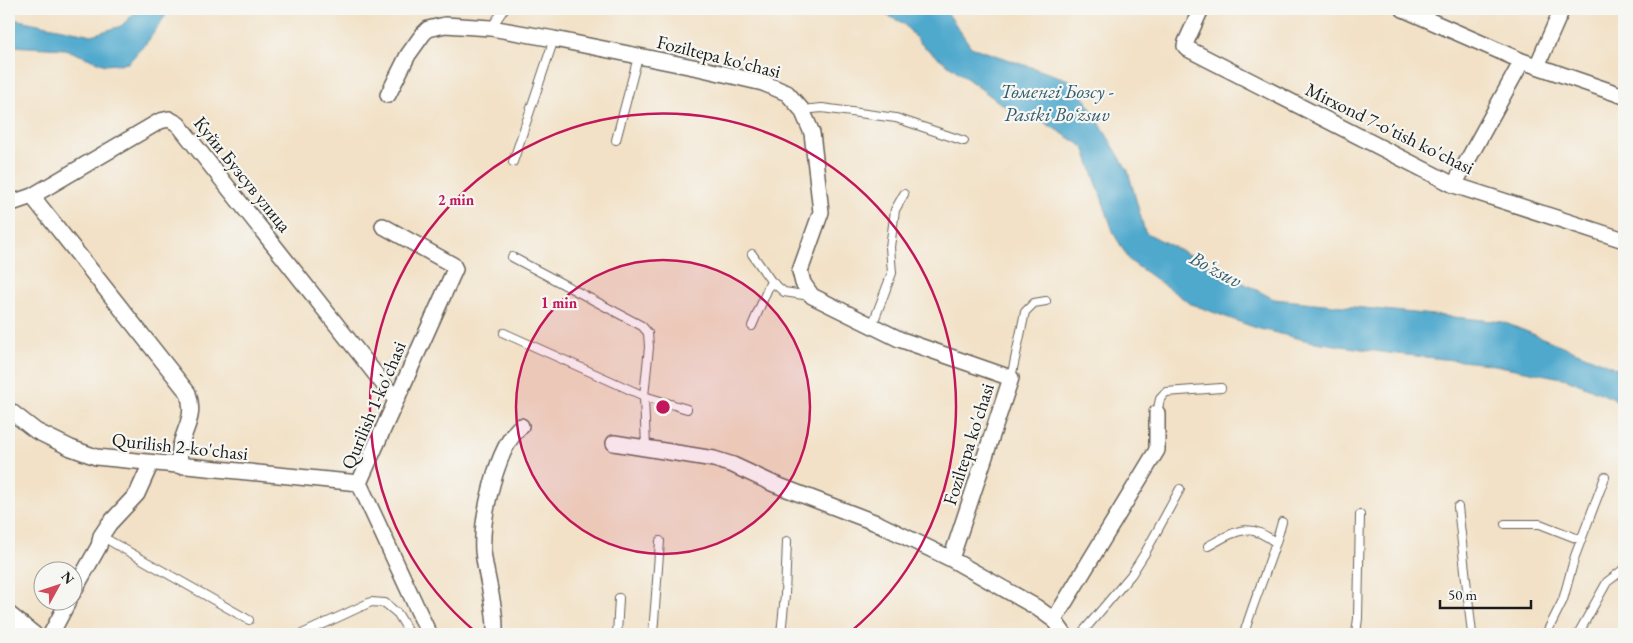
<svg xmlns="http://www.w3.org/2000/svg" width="1633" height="643" font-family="'EB Garamond',serif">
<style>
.water{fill:#50a9cd;stroke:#366274}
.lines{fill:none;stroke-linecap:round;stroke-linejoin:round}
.lane-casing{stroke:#676158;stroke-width:10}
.street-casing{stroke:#676158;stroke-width:18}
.lane{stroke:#fff;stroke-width:8}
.street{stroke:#fff;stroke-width:15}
.ring{fill:none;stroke:#c2185b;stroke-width:2.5}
.labels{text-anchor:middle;stroke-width:4.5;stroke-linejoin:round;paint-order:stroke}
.street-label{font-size:19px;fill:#1c1c1c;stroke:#f6f6f2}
.water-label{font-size:20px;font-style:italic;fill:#335b6c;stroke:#f6f6f2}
.centre{fill:#c2185b;stroke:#f6f6f2;stroke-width:2.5}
.ring-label{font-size:15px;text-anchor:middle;font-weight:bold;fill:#c2185b;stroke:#f6f6f2;stroke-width:4.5;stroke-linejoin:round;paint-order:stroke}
</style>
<rect width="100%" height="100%" fill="#f6f6f2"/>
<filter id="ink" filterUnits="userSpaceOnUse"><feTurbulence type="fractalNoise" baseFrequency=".02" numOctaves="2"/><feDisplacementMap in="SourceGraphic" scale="10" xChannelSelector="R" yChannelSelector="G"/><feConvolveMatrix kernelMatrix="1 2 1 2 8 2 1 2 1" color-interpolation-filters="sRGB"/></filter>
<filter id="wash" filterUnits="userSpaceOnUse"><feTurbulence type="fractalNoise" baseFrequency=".0096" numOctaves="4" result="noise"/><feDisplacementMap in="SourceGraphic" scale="20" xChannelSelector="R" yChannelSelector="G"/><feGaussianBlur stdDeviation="1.12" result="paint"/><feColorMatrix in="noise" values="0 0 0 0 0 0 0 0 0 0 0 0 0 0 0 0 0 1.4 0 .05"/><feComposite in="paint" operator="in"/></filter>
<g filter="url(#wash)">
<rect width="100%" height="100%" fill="#f2e1c6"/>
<path class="water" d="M139,9H170L148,41L128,63L105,65L65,49L9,46V18L92,35L121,26Z
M873,9H945L971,47L1075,82L1128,171L1145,232L1274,299L1503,322L1624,371V403L1567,379L1489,364L1388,353L1309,341L1256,328L1191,304L1130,261L1114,234L1084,147L1036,117L1007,108L924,47L903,23Z"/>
</g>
<g filter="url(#ink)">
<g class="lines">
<g class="lane-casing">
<path id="lane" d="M491,28L504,9
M802,110L822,108L896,118L964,141
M616,140L638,57
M513,162L554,39
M752,254L771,281L784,292L810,296
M512,257L642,326L648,333L649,347L644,396L646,448
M752,326L771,281
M872,326L892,273L890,247L895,210L904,194
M504,333L644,396L687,409
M1011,378L1025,312L1034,303L1046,301
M1157,413L1160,399L1166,392L1221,388
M1458,507L1472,634
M1505,524H1540L1581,540
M101,536L249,620
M1208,546C1236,531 1249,521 1276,543
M302,634L371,602L385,603L398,614L410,634
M617,634L619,598
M653,634L660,541
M781,634L785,595L787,541
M1081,634L1131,575L1145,553L1180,489
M1244,634C1255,596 1272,560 1282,522
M1356,634L1358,618L1360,515
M1546,634L1563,600L1575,556L1605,477
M1578,634L1607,582L1624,569"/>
</g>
<g class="street-casing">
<path id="street" d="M1201,9L1186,42L1185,46L1188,49L1454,185L1624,240
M1403,9L1522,61L1624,96
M1537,66L1562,9
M388,95L408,55L423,34L428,29L445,25L491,28L554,39L703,69L763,83L787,93L802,110L812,133L817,176L821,212L800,271L803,283L812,296L899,339L1011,378L951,559
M1454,185L1522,61
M32,196L188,393C196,418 184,427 180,449C179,455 180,461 180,466
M9,204L32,196L160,121L169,119L178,124L396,400
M383,226L453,265L455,269L359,483L429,634
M9,410L36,431L71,448L96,457L359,483
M614,443L714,459L733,465L774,484L879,524L951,559L1036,607L1054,620L1064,634
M72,594L99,546L101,536L109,524L137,494L151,463
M9,614L34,634
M1054,620L1157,450V413
M51,634L69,600
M495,634C496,605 486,579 483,551C481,519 496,448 521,426"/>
</g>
<use href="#lane" class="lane"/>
<use href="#street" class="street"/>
</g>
</g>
<circle cx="663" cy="407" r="147" fill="#c2185b" fill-opacity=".12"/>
<g class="ring">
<circle cx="663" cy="407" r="147"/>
<path d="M477 633A293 293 0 1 1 849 633"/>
</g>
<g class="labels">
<g class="street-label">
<text transform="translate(719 56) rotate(14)" y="7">Foziltepa ko'chasi</text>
<text transform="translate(1390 128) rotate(26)" y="7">Mirxond 7-o'tish ko'chasi</text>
<text transform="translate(243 174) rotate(51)" y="7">Куйи Бузсув улица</text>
<text transform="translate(373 405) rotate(-67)" y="7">Qurilish 1-ko'chasi</text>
<text transform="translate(968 444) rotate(-72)" y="7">Foziltepa ko'chasi</text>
<text transform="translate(180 446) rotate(6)" y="7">Qurilish 2-ko'chasi</text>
</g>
<g class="water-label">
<text x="1057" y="98">Төменгі Бозсу -<tspan x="1057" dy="23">Pastki Boʻzsuv</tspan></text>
<text transform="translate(1216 269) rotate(28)" y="7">Boʻzsuv</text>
</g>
</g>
<circle cx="663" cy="407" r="8" class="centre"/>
<g class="ring-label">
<text x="456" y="205">2 min</text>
<text x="559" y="308">1 min</text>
</g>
<rect width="1633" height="643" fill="none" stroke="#f6f6f2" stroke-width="30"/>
<g transform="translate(58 586) rotate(50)"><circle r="24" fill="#f6f6f2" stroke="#9f9f9c"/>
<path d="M0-4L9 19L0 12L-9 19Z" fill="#d1495b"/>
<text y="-8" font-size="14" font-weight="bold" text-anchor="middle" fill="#1c1c1c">N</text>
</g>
<path d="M1440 600v8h91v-8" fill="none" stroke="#1c1c1c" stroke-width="2.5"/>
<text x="1448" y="600" font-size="15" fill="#1c1c1c" stroke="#f6f6f2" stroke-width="4" paint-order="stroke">50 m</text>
</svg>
